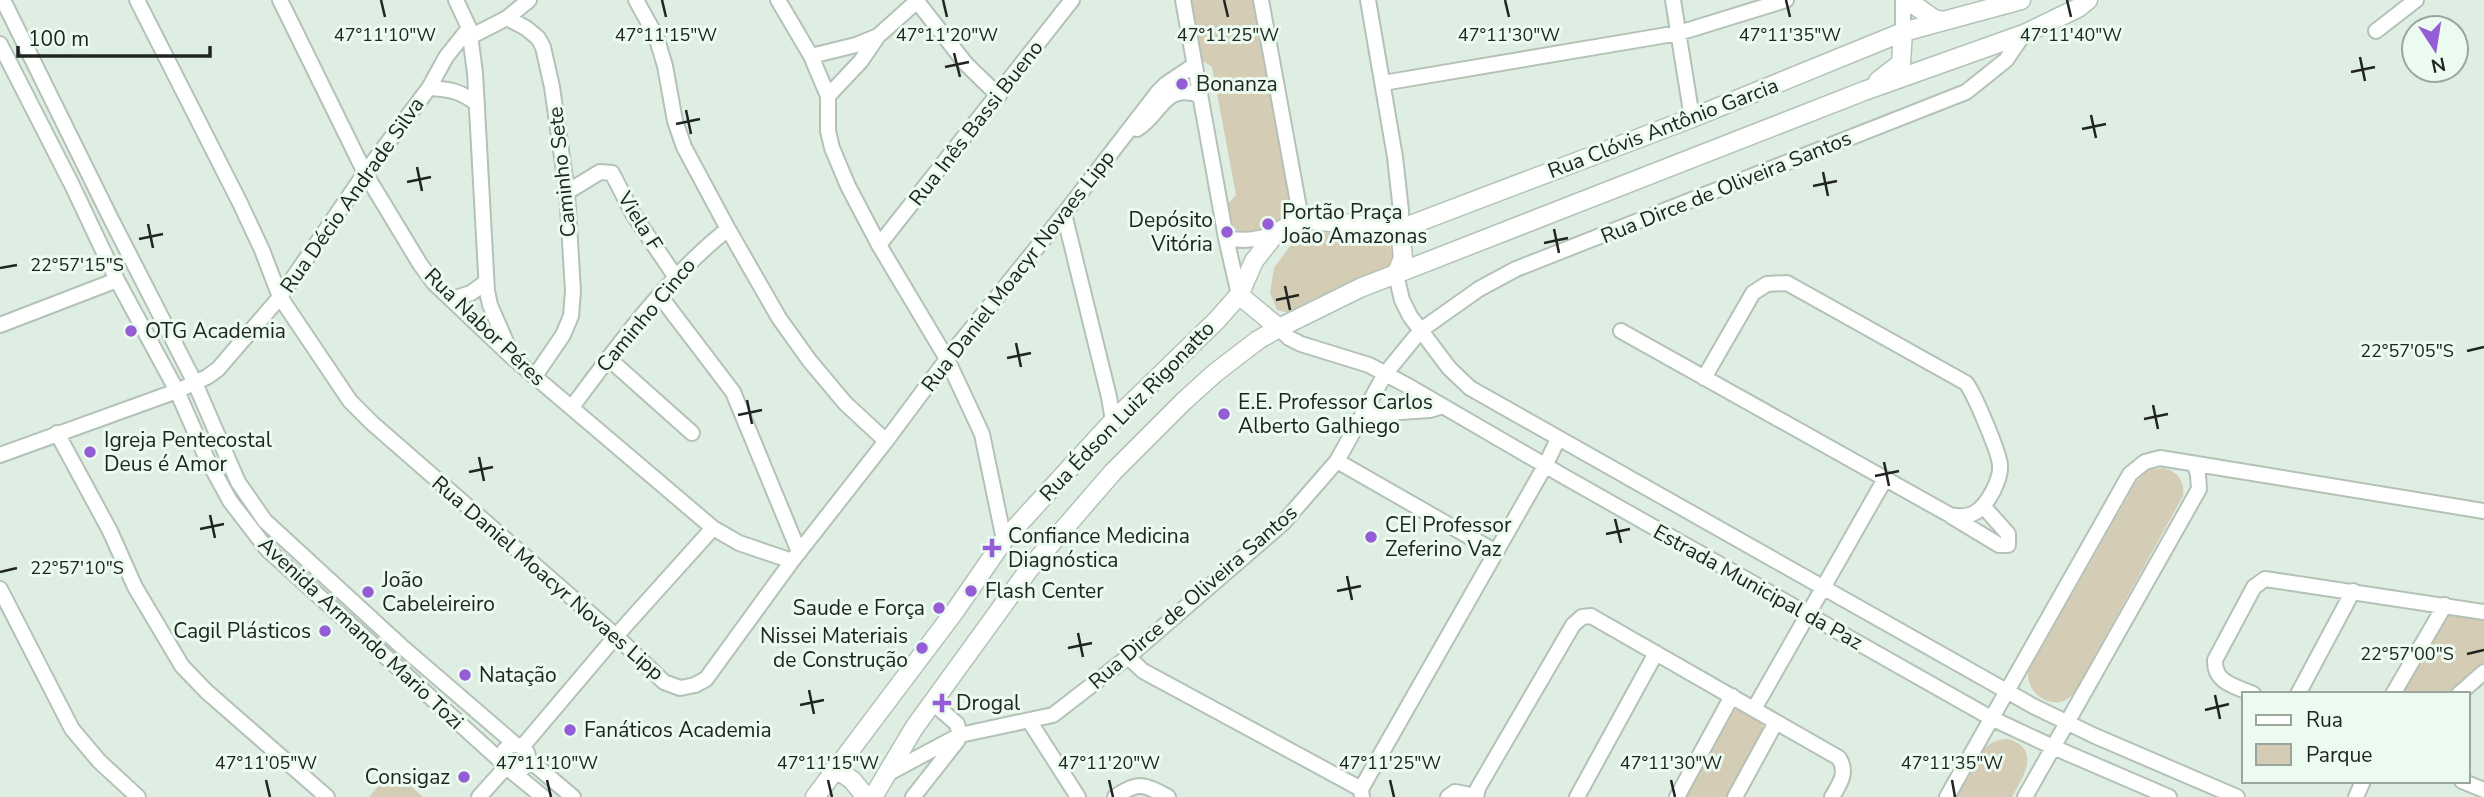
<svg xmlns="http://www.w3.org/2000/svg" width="2484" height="797" font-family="'Nunito Sans',sans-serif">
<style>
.green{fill:#d4ccb4}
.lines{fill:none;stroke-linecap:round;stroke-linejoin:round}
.minor-casing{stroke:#b3c2b7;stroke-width:18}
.major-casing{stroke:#b3c2b7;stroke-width:21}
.minor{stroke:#fff;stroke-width:14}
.major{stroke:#fff;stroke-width:18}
.ticks{fill:none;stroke:#202521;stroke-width:2.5}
.poi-dot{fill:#955dd5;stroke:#ecfbef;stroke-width:2.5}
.labels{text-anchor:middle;stroke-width:6;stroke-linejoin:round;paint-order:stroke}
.poi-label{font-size:21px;fill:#202521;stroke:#ecfbef;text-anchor:start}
.street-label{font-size:21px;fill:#202521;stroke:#ecfbef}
.ticks-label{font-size:18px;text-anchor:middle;fill:#202521;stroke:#ecfbef;stroke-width:6;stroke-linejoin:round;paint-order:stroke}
</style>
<rect width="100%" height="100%" fill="#dfeee2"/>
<path class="green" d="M1189,0H1254L1292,204C1289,220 1262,234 1246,233C1240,233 1235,229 1231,225L1227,205L1236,195L1212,67L1199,58Z
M1343,232L1391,238C1396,248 1397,255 1392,265L1293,314L1277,310L1270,293L1274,268L1291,245L1313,233Z
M2164,468C2178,472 2185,481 2183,496L2074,693C2057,714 2026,696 2028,672L2136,482L2148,470Z
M2454,614L2484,619V665L2448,694H2402L2446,617Z
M1737,709L1761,719L1764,731L1728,797H1684L1731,712Z
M2008,739C2042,749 2023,777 2012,797H1957C1968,775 1979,738 2008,739Z
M392,770L423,797H369Z"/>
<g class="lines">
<g class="minor-casing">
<path id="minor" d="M3,0L110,217L195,383L238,482L265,521L400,645L516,745
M137,0L240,203L262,250L280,297L350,401L372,423L616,636L664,682L680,688L695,685L706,679L792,561L886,441L947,359L1064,214L1158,92L1166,84L1193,66
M280,0L365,173L420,264L434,283L513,358L713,528L739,543L792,561
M456,0L469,28L475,73L487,291L490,305L510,351
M636,0L656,36L665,66L675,121L684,147L728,229L779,318L809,360L845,403L886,441
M778,0L811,56L828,96V131L832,148L848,186L879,245L947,359L982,434L1004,540
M916,0L966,64L999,96
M1183,0L1226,238L1239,295
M1261,0L1301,219
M1368,0L1395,157L1401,211L1400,229
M1673,0L1692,118
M1903,0V32
M507,18L529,0
M2376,31L2416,0
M470,37L507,18L526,28L538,38L543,47L552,87L567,192L573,291L571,316L563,335L535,376
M0,44L72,185L117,280L177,391L206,457L230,501L267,549L503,763
M811,56L856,45L878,36
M1383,83L1679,33L1786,0
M429,88C449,89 461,91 477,104
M828,96L861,61L878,36L916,2
M1137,129C1162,114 1163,83 1199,95
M567,192L600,172L612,173L633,214L675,276
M1064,214L1109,397L1113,421
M1226,238C1244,242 1259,240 1276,233
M879,245L1072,0
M1396,275L1402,300L1410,316L1449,368L1470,388L2033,706L2095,736L2237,797
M660,296L733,392L799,552
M452,299L471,293L486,282
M0,325L117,280
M1279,328L1289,338L1301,344L1369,365L1410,387L1565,477L1991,718L2053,747L2169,797
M1621,331L1950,515C1972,520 1983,510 1993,491C1997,483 2001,474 2000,465C1999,452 1974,393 1966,383L1787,283L1767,284L1753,293L1704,378
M608,358L692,433
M572,407C619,344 666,278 728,229
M1360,419L1400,412L1430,410L1443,406
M57,433L110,531L135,587L182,666L206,691L327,797
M0,455L177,391L207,377L218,369L280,297L365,173L429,88L446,57L469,28
M1337,461L1496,552
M1951,516L1999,545H2008V534L1984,507
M0,589L72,729L99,761L138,797
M1128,657L1143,671L1361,789
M2253,694C2235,686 2214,683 2215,660L2254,587L2265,579L2484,612
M2298,694L2353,591
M2393,694L2445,605
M2459,694L2484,672
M933,703L957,724L960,735
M1754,709L1885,479
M1030,722L1078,797
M502 758a13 13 0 1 1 26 0a13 13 0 1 1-26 0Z
M522,747L616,636L713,528
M528,759L573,797
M510,770L543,797
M887,774L960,735L1053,715L1128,657L1283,523L1337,461L1385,374L1421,330L1479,289L1516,269L1966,92L2006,60L2024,34
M2462,781L2484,790
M479,797L506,767
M913,797L958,740
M1115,797C1138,781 1144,784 1168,797
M1362,797L1361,789L1545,466L1558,439
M1448,797L1455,792L1476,796
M1476,797L1478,788L1573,625L1582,617L1591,616L1839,758C1848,773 1840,783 1832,797
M1577,797L1656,653
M1677,797L1732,696
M1735,797L1776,722
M1947,797L2130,474L2145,462L2160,458L2484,511
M2025,797L2199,489L2198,475L2195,465
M2356,797L2363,781"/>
</g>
<g class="major-casing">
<path id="major" d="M1907,0L1934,19L1944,21
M1878,81L1901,63L1903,32
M1396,275L1403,258L1400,229
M1239,295L1279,328
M835,768L852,780L866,797
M815,797L955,611L1004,540L1113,421L1217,320L1239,295L1254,261L1276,233L1301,219L1400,229L1692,118L1903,32L2021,0
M873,797L914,728L1030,568L1113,472L1184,401L1215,373L1258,340L1279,328L1360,288L1864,91L2024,34L2078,8L2088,0"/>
</g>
<use href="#minor" class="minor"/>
<use href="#major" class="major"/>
</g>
<path class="ticks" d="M381,0L385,17M662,0L666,17M943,0L947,17M1224,0L1228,17M1505,0L1509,17M1786,0L1790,17M2067,0L2071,17M954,53L960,77M2360,57L2365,81M945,67L969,62M2351,72L2375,67M686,110L691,134M2091,115L2096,138M676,124L700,119M2082,129L2106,124M417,167L422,191M1823,172L1828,196M407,182L431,177M1813,186L1837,181M148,224L153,248M1554,229L1559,253M139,239L163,234M1544,243L1568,238M0,268L17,265M1285,286L1290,310M1276,300L1299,295M1016,343L1021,367M2467,351L2484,347M1007,358L1031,353M747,400L752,424M2153,405L2158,429M738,415L762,410M2144,419L2168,414M479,457L484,481M1884,462L1889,486M469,472L493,467M1875,476L1899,471M210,515L215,538M1615,519L1621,543M200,529L224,524M1606,534L1630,529M0,572L17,568M1347,576L1352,600M1337,591L1361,586M1078,633L1083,657M1068,648L1092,643M2467,654L2484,650M809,690L814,714M2215,695L2220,719M800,705L824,700M2205,710L2229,704M266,780L270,797M547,780L551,797M828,780L832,797M1109,780L1113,797M1390,780L1394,797M1671,780L1675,797M1952,780L1955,797"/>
<g class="poi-dot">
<circle cx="1182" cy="84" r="7"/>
<circle cx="1268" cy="224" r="7"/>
<circle cx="1227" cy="232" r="7"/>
<circle cx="131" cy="331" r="7"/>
<circle cx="1224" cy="414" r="7"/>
<circle cx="90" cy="452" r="7"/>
<circle cx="1371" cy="537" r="7"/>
<path d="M988.5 537.5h7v7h7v7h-7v7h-7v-7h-7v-7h7z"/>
<circle cx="971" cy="591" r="7"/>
<circle cx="368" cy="592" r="7"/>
<circle cx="939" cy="608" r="7"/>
<circle cx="325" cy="631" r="7"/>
<circle cx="922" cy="648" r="7"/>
<circle cx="465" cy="675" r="7"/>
<path d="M938.5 692.5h7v7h7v7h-7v7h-7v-7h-7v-7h7z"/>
<circle cx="570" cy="730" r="7"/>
<circle cx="464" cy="777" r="7"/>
</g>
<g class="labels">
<g class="poi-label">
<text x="1196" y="91">Bonanza</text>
<text x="1282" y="219">Portão Praça<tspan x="1282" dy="24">João Amazonas</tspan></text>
<text x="1213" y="227" text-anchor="end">Depósito<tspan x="1213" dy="24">Vitória</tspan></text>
<text x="145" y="338">OTG Academia</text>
<text x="1238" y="409">E.E. Professor Carlos<tspan x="1238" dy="24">Alberto Galhiego</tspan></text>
<text x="104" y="447">Igreja Pentecostal<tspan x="104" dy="24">Deus é Amor</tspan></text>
<text x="1385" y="532">CEI Professor<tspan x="1385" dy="24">Zeferino Vaz</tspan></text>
<text x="1008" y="543">Confiance Medicina<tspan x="1008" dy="24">Diagnóstica</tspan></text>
<text x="382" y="587">João<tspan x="382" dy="24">Cabeleireiro</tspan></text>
<text x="985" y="598">Flash Center</text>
<text x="925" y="615" text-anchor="end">Saude e Força</text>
<text x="311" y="638" text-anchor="end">Cagil Plásticos</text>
<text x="908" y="643" text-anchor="end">Nissei Materiais<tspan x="908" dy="24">de Construção</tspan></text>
<text x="479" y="682">Natação</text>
<text x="956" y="710">Drogal</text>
<text x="584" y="737">Fanáticos Academia</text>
<text x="450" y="784" text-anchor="end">Consigaz</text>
</g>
<g class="street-label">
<text transform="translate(976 123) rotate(-52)" y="7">Rua Inês Bassi Bueno</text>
<text transform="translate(1663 128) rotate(-21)" y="7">Rua Clóvis Antônio Garcia</text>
<text transform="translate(562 172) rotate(-96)" y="7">Caminho Sete</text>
<text transform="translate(1726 187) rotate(-22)" y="7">Rua Dirce de Oliveira Santos</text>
<text transform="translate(352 195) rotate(-55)" y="7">Rua Décio Andrade Silva</text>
<text transform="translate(640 221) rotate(58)" y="7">Viela F</text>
<text transform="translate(1018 271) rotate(-52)" y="7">Rua Daniel Moacyr Novaes Lipp</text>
<text transform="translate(646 315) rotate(-50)" y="7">Caminho Cinco</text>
<text transform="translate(485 327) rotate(44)" y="7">Rua Nabor Péres</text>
<text transform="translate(1127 411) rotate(-46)" y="7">Rua Édson Luiz Rigonatto</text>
<text transform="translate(548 578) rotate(41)" y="7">Rua Daniel Moacyr Novaes Lipp</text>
<text transform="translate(1758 587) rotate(29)" y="7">Estrada Municipal da Paz</text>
<text transform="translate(1193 597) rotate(-41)" y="7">Rua Dirce de Oliveira Santos</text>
<text transform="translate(361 633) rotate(43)" y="7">Avenida Armando Mario Tozi</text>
</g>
</g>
<g class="ticks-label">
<text x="385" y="41">47°11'10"W</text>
<text x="666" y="41">47°11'15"W</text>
<text x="947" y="41">47°11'20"W</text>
<text x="1228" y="41">47°11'25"W</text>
<text x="1509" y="41">47°11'30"W</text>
<text x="1790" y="41">47°11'35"W</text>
<text x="2071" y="41">47°11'40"W</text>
<text x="77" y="271">22°57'15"S</text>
<text x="2407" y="357">22°57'05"S</text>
<text x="77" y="574">22°57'10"S</text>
<text x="2407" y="660">22°57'00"S</text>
<text x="266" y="769">47°11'05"W</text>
<text x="547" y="769">47°11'10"W</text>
<text x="828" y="769">47°11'15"W</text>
<text x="1109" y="769">47°11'20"W</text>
<text x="1390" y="769">47°11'25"W</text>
<text x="1671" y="769">47°11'30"W</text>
<text x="1952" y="769">47°11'35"W</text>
</g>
<rect x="2242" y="692" width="228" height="91" fill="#ecfbef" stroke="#9aa59d" stroke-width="2"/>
<rect x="2256" y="715" width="35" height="10" fill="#ffffff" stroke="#9aa59d" stroke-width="2"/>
<text x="2306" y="727" font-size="21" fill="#202521">Rua</text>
<rect x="2256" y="744" width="35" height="21" fill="#d4ccb4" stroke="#9aa59d" stroke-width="2"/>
<text x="2306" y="762" font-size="21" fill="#202521">Parque</text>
<g transform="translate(2435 49) rotate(168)"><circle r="33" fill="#ecfbef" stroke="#9aa59d" stroke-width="2"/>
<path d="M0-5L12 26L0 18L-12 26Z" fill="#955dd5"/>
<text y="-10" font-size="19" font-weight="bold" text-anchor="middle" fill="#202521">N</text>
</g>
<path d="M18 46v10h192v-10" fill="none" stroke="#202521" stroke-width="3.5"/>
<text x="28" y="46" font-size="21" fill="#202521" stroke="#ecfbef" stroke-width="5" paint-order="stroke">100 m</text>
</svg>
